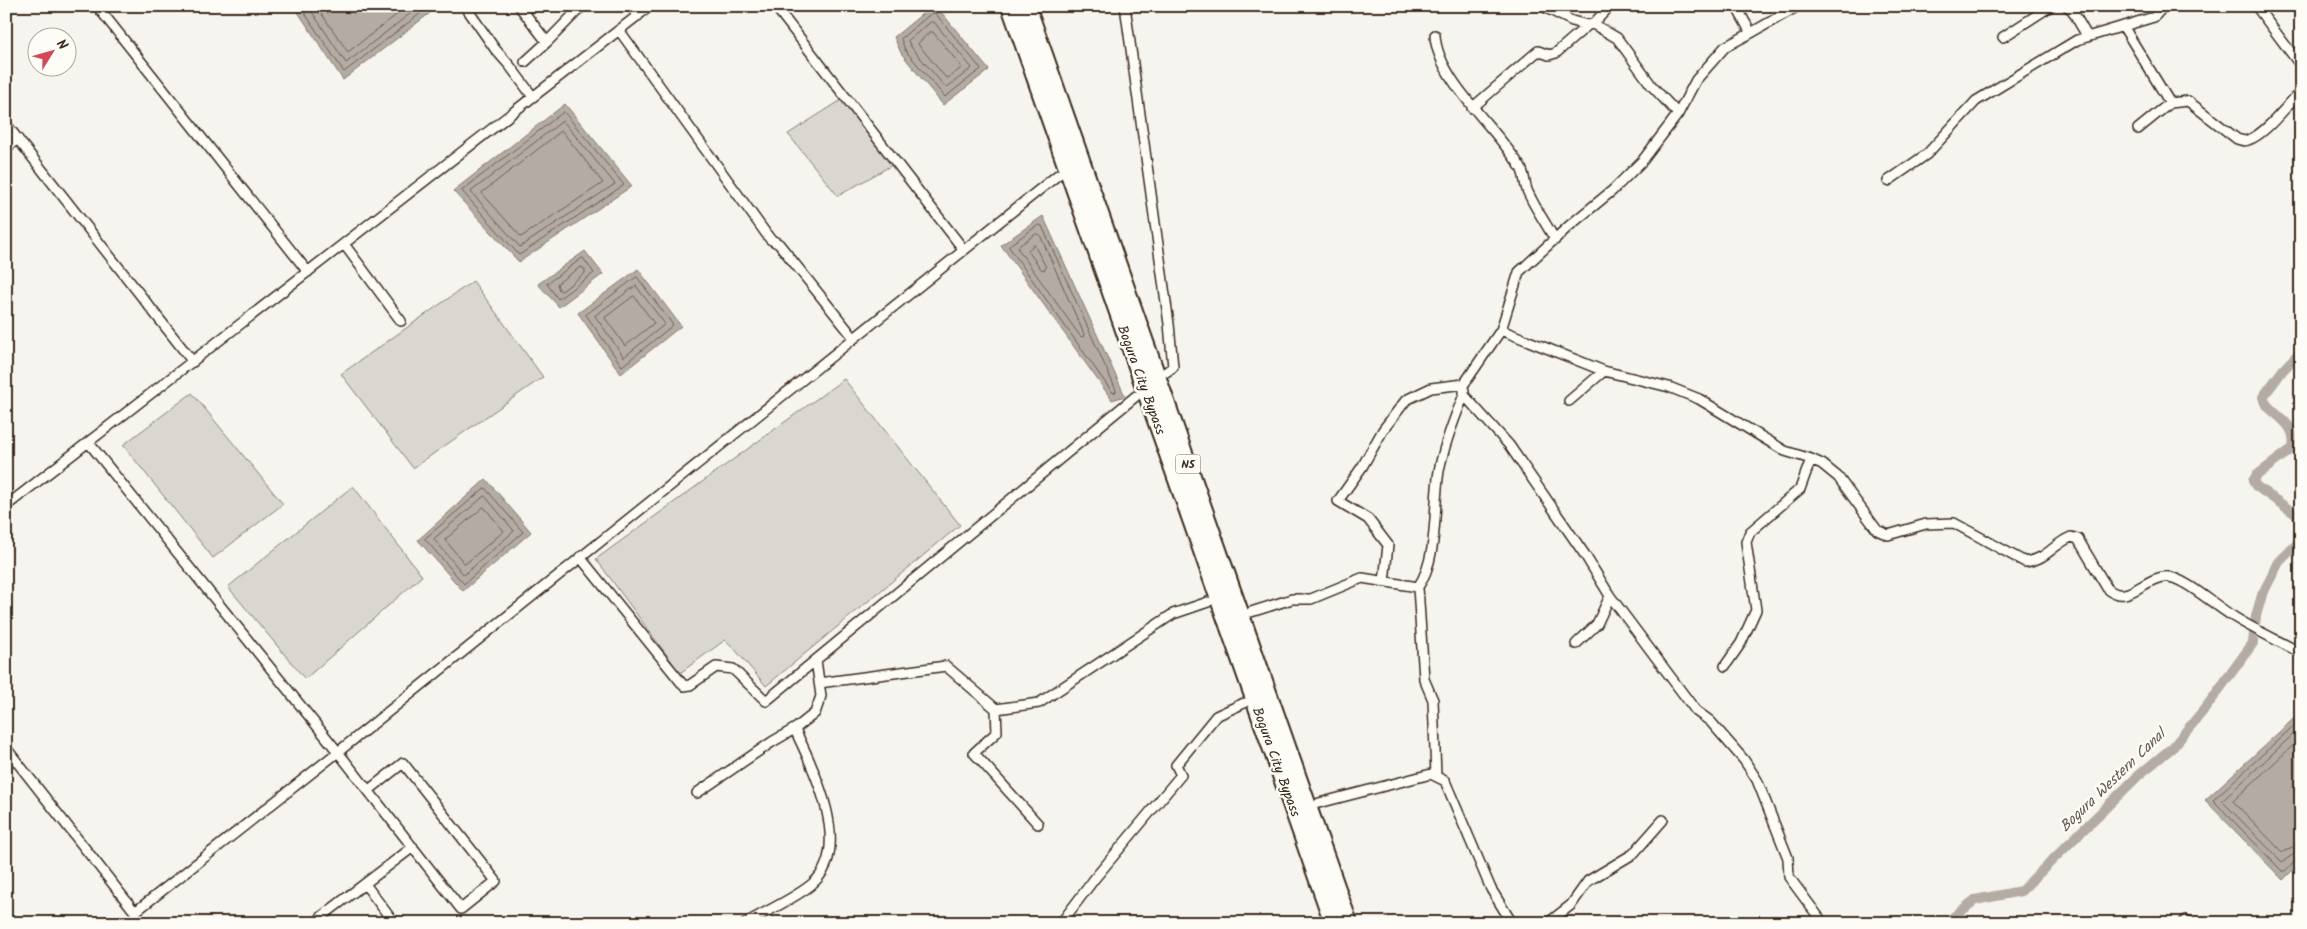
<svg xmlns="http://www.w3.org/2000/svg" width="2307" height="929" viewBox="0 0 2307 929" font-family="Kalam,sans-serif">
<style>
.green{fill:#dad6d0;stroke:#8a8077}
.water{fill:#b4aca4;stroke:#84786e}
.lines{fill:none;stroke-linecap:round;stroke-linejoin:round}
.shore{stroke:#6b5e54;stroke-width:1}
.canal{stroke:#b4aca4;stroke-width:10}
.street-casing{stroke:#3b2a1e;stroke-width:12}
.highway-casing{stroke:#3b2a1e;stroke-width:20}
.street{stroke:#fdfcf7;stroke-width:9}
.highway{stroke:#fdfcf7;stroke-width:16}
.labels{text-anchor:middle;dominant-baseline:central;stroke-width:5;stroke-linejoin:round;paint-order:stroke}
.shield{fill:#fdfcf7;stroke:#75695f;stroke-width:1}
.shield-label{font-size:12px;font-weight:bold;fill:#3b2a1e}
.street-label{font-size:14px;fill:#3b2a1e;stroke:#fdfcf7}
.water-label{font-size:15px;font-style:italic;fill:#65584d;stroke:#fdfcf7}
</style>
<rect width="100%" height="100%" fill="#f5f4ee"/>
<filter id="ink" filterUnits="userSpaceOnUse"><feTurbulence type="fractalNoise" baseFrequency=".02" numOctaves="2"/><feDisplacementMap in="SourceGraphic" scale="10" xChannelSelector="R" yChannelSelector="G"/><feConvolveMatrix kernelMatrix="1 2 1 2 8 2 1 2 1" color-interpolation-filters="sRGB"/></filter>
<g filter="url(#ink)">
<path class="green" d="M843 99 892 165 838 196 788 134Z
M473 281 543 377 413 468 341 374Z
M844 379 960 525 766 686 732 646 725 640 680 673 596 559Z
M192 393 283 504 213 558 123 445Z
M353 486 422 576 305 679 228 587Z"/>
<path class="water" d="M294 6H439L343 80Z
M932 6H936L989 70 943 105 901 53 894 37Z
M565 104 632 186 519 262 453 191Z
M1043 216 1125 396 1112 400 1001 245Z
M585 251 603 274 559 307 538 284Z
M638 269 681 326 621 374 578 313Z
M486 479 531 532 463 591 418 540Z
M2301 712V862L2283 880 2205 800Z"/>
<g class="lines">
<path class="shore" d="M300 6 344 72 430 6
M308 6 346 63 420 6
M316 6 348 52 408 6
M932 13H935L981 69 945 97 905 50 901 39Z
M931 22H934L972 68 946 88 911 47 908 41Z
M930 32H933L961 66 960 69 948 78 945 77 918 44Z
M564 112 624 185 519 255 462 191Z
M563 121 615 184 520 247 471 192Z
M562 131 603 183 521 237 482 193Z
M1039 225 1042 226 1116 390 1115 393 1112 392 1009 247 1010 245Z
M1036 234 1040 235 1084 334 1083 337 1080 336 1018 249 1019 246Z
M1034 245 1046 267 1044 270 1041 269 1028 251Z
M583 258 594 273 558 299 547 284Z
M581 267 585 269V273L562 291 559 290 557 284Z
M637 277 673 325 622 366 586 315Z
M636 286 665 324 624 357 595 316Z
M634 296 654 323 625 346 605 318Z
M485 488 523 532 464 584 425 539Z
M485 496 514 531 464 575 434 539Z
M484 507 504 531 465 564 445 540Z
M2301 719 2213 800 2282 871H2285L2296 860 2301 859
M2301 727 2222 801 2282 862 2294 854 2301 853
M2301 738 2233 801 2282 852 2301 845"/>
<path class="canal" d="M2301 351 2283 370 2263 397C2267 415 2298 419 2293 448L2256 476 2253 481 2256 486 2301 518
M1946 923 1975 900 2021 891 2139 775 2173 747 2207 706 2253 643 2256 616 2262 595 2279 562 2301 540"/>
<g class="street-casing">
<path id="street" d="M97 6 308 272
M465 6 495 49 510 66 533 97
M519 6 547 42 525 62
M631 6 638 16
M775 6 964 250
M1125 6 1169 324 1173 367 1166 372
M1542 6 1572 21 1588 25
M1736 6 1751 33 1798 6
M2067 6 2072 10 2087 36
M2256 6 2301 66
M1593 24 1617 38 1652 86 1678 114
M2123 26 2170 103
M619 30 770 239 779 244 854 338
M1435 35C1437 80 1499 130 1521 168 1525 175 1524 182 1527 190 1534 207 1546 223 1555 240
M2003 37 2051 6
M547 42 582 6
M1472 108 1538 51 1549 55 1556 53 1588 25 1593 24 1610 6
M6 124 193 362
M2138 129 2170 103 2188 101 2237 139C2241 140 2244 142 2248 140 2265 135 2288 104 2301 91
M6 148 18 139
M1888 181 1927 154 1976 101 2077 40 2154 17 2164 6
M344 244 401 321
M1501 330 1604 371 1669 387 1699 399 1785 451 1811 459
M1464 395 1509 445 1585 555 1610 596 1696 711 1710 721 1744 760 1757 780 1788 858 1789 877 1823 923
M1569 401 1604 371
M89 443 338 752C379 804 420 857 461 909L496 881 403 763 369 790
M6 506 650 6
M580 557 684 686 690 685 716 667 733 669 766 701 1136 396
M1384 582 1388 545 1368 519 1338 501 1362 467 1383 430 1406 400 1431 388 1464 384 1501 330 1519 272 1569 226 1613 190 1643 160 1678 114 1696 80 1725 47 1751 33
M1418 587 1424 679 1433 700 1436 775
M1251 612 1292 599H1311L1362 578 1418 587C1439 557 1433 506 1439 471 1444 444 1454 419 1464 395V390
M1576 644 1597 624 1610 596
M1725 666 1741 643 1756 610 1746 542 1750 532 1800 489 1811 459 1822 464 1838 477 1877 530 1888 535 1926 524 1954 523 2025 562C2048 559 2052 545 2071 537L2078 539 2107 588C2128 608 2146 574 2169 577 2186 579 2218 608 2234 617 2255 630 2279 641 2301 653
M819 683 946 666 996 709 1039 703 1173 614 1208 602
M996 709 997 732 974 753 1038 824
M6 748 135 912 338 752 1059 174
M697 793 772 742 796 728
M1319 803 1431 774 1445 781 1491 889 1512 923
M365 884 394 923
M321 917 413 847
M746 923C766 911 796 898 812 884 853 850 815 771 796 732V728L815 713 821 696 816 660
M1061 923 1095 878 1181 775 1176 765 1216 716 1244 703
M1548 923 1571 905 1588 881 1633 854 1663 820
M2183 923 2186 920 2192 923"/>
</g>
<g class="highway-casing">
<path id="highway" d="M1010 6 1333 923
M1027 6 1349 923"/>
</g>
<use href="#street" class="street"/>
<use href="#highway" class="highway"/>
</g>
</g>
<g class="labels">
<rect class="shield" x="1175.5" y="454.5" width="25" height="19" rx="4"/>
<g class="shield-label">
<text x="1188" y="464">N5</text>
</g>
<g class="street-label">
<text transform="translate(1141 380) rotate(70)">Bogura City Bypass</text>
<text transform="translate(1276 762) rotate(70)">Bogura City Bypass</text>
</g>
<g class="water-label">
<text transform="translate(2113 781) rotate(-44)">Bogura Western Canal</text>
</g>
</g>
<rect width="2307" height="929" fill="none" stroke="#fdfcf7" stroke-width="25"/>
<rect x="12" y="12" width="2282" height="904" fill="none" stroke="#3b2a1e" stroke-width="2" filter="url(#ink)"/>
<g transform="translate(52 52) rotate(53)"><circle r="24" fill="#fdfcf7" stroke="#afa8a0"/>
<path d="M0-4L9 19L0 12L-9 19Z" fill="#d1495b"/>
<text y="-8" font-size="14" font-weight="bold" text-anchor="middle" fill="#3b2a1e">N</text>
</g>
</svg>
